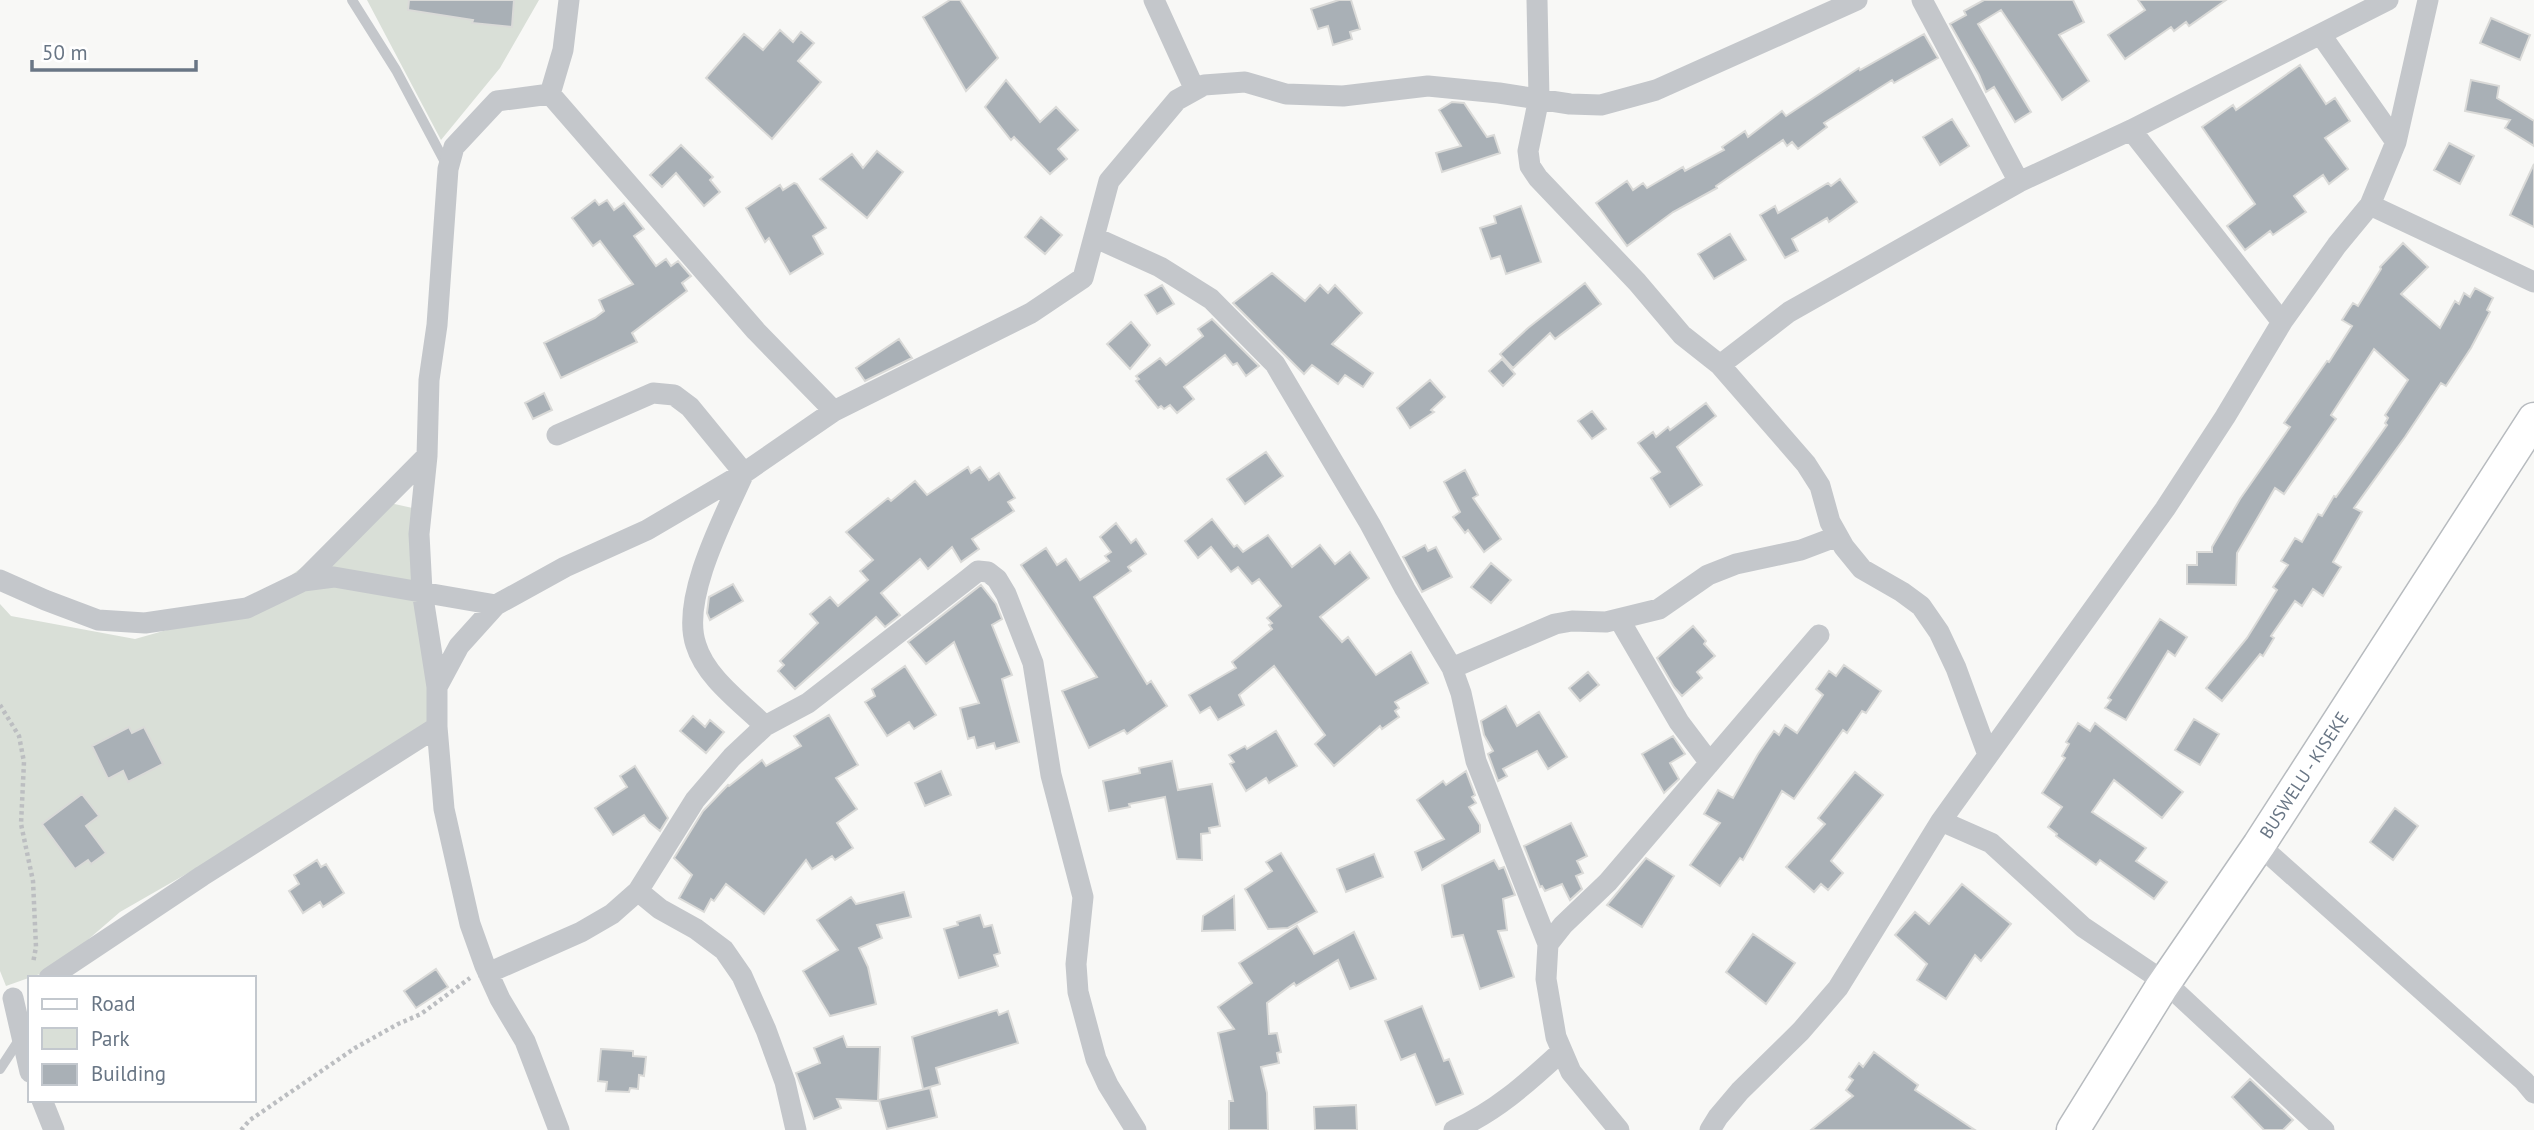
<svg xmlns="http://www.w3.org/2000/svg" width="2534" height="1130" viewBox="0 0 2534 1130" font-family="'PT Sans',sans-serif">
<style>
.green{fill:#d9dfd7}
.building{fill:#a9b0b6;stroke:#dadad8;stroke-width:2}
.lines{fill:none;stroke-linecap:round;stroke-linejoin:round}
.secondary-casing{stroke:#b7bbbf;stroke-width:35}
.path{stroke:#bcbec1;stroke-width:4.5;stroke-dasharray:3.5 3.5;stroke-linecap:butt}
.service{stroke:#c4c7cb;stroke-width:10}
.minor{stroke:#c4c7cb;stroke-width:21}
.secondary{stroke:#fff;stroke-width:32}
.labels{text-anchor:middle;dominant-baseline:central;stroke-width:7;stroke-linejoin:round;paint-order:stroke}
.street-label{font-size:18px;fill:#697685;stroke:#fff}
</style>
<rect width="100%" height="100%" fill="#f8f8f6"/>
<path class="green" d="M367 0H539L500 68 441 140Z
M390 503 417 509 437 730 120 912 54 969 6 986 0 971V604L11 616 135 639 248 607Z"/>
<path class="building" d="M409 0H514L512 27 472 23 473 20 408 10Z
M950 0H960L998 58 966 91 923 17Z
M1339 0H1351L1360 29 1350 32 1352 39 1333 45 1328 26 1318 29 1311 9Z
M1984 0H2073L2084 22 2059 35 2089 81 2062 100 2001 10 1978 24 2031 112 2015 122 1994 87 1986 92 1979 75 1950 24 1966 15 1964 11Z
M2138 0H2226L2189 26 2186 22 2174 31 2171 27 2125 59 2108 35 2145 10Z
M2491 18 2530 35 2520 60 2480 43Z
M780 30 793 42 801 32 814 43 798 61 821 82 772 139 706 78 744 34 763 50Z
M1924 34 1938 58 1894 83 1892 80 1824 123 1827 127 1798 149 1792 142 1787 146 1783 140 1716 186 1717 188 1673 212 1627 246 1596 203 1627 181 1633 190 1643 183 1647 188 1683 167 1685 171 1724 150 1722 147 1745 131 1748 137 1782 111 1786 116 1859 68 1860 70Z
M2300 65 2326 104 2335 98 2350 121 2325 138 2348 169 2329 184 2323 175 2294 196 2306 212 2273 235 2270 231 2245 250 2227 226 2255 204 2202 127 2233 105 2236 110Z
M1006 80 1040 122 1056 107 1078 130 1058 149 1067 159 1050 174 1014 137 1011 140 985 107Z
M2471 80 2499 86 2497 98 2534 121V146L2505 128 2510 120 2465 111Z
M1452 102 1464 103 1487 137 1494 135 1500 153 1442 172 1436 153 1461 146 1439 110Z
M1952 119 1969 146 1940 165 1923 137Z
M2449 143 2474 156 2460 184 2434 170Z
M681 145 713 177 710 180 720 192 704 206 676 173 662 187 650 175Z
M877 151 903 172 867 218 820 179 852 154 863 168Z
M2534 164V227L2510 215Z
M1840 179 1857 202 1829 222 1827 218 1792 239 1798 251 1785 258 1760 215 1775 206 1778 213 1828 183 1831 186Z
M794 183 797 184 826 228 813 236 823 254 790 274 769 238 765 242 746 208 780 185 783 190Z
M595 200 599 205 607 200 614 210 624 203 644 229 634 236 656 266 666 259 671 266 678 261 691 276 682 283 687 291 632 333 637 342 561 378 544 343 595 318 604 311 599 300 633 284 600 241 593 246 572 218Z
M1521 206 1541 262 1506 274 1500 256 1491 259 1480 228 1496 223 1494 216Z
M1041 217 1062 235 1045 254 1025 237Z
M1730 234 1746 260 1714 279 1698 254Z
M2403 243 2428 267 2401 294 2440 328 2455 301 2459 304 2464 293 2470 297 2475 288 2493 298 2487 310 2490 312 2471 348 2446 386 2441 383 2405 437 2354 508 2362 512 2333 562 2341 567 2323 596 2313 589 2302 606 2295 601 2271 636 2274 638 2263 656 2260 654 2222 701 2206 688 2247 638 2277 590 2273 587 2288 565 2281 561 2295 538 2302 542 2318 514 2322 516 2334 496 2336 497 2387 425 2385 423 2388 418 2385 415 2408 380 2374 349 2331 415 2336 419 2284 494 2275 488 2237 553 2236 585 2187 584V565H2197V552H2212V547L2240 499 2290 427 2284 423 2327 361 2329 362 2352 326 2342 320 2347 312 2353 303 2358 306 2381 269 2380 267Z
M1272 273 1305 301 1320 285 1328 293 1335 285 1362 313 1332 344 1373 373 1363 387 1345 375 1338 384 1312 365 1304 374 1233 303Z
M1585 283 1601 304 1555 339 1550 333 1513 368 1500 354 1528 328Z
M1162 285 1174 304 1157 314 1145 295Z
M1212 319 1259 366 1246 376 1237 363 1233 365 1225 355 1184 387 1194 399 1177 413 1170 405 1164 409 1161 406 1158 408 1136 381 1139 379 1136 376 1160 358 1166 365 1203 336 1198 329Z
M1131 322 1150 345 1130 369 1107 344Z
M899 339 912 358 865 381 856 368Z
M1502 359 1515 374 1503 386 1489 371Z
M1430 380 1445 397 1431 410 1434 412 1410 428 1397 408Z
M544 393 552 410 533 419 525 403Z
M1706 403 1716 416 1677 447 1702 485 1670 507 1651 478 1660 472 1638 443 1653 432 1656 437 1668 427 1670 430Z
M1592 411 1606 429 1592 439 1578 421Z
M1266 452 1283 476 1245 504 1227 479Z
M968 467 971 473 980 467 989 480 999 473 1015 498 1008 502 1014 511 972 539 979 549 961 562 952 547 928 569 920 559 881 593 900 615 885 627 876 617 795 689 778 671 784 665 780 661 818 623 810 614 830 597 838 606 868 580 860 571 873 560 846 532 888 498 891 501 915 481 927 495Z
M1465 470 1478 495 1473 498 1501 539 1484 552 1468 530 1465 533 1453 517 1460 512 1444 482Z
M1212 519 1234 547 1237 545 1243 552 1268 535 1292 567 1320 545 1335 564 1350 552 1369 578 1320 617 1342 642 1348 637 1376 675 1411 652 1428 683 1395 702 1399 708 1395 711 1399 717 1382 729 1380 726 1334 766 1315 744 1325 735 1274 666 1239 695 1244 705 1218 720 1210 707 1200 713 1189 695 1236 668 1232 662 1272 629 1269 625 1272 623 1267 618 1281 606 1259 579 1252 584 1238 567 1231 572 1211 547 1198 558 1185 541Z
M1116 523 1131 543 1136 539 1146 554 1128 567 1131 571 1094 597 1147 684 1151 681 1167 706 1127 734 1124 730 1089 748 1062 691 1097 677 1021 565 1046 548 1057 565 1066 559 1080 580 1109 561 1105 556 1111 552 1100 537Z
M1425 545 1428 551 1436 547 1452 577 1422 592 1403 557Z
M1491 563 1511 580 1491 603 1471 587Z
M733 584 743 601 710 620 707 613 709 597Z
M981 585 996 604 1002 619 992 625 1012 675 1002 679 1019 742 996 749 994 743 977 748 974 737 968 739 960 708 979 703 954 642 926 664 908 642Z
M2160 619 2187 637 2175 656 2168 651 2126 720 2105 708 2111 700 2108 698Z
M1693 626 1706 641 1704 644 1715 656 1697 672 1702 678 1682 696 1674 687 1657 658Z
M1844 665 1881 691 1866 713 1862 711 1847 733 1843 730 1794 799 1782 791 1743 860 1740 858 1720 886 1690 865 1720 823 1704 814 1718 790 1733 798 1758 754 1774 731 1779 735 1785 725 1797 733 1823 695 1816 689 1829 671 1836 676Z
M905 666 936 715 914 729 909 722 887 736 865 702 875 696 872 689Z
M1588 672 1599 685 1580 701 1569 688Z
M1506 706 1517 726 1539 712 1567 757 1548 769 1537 751 1503 769 1507 776 1498 781 1488 754 1493 751 1484 735 1481 721Z
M829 715 858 765 836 778 857 809 837 823 853 848 835 860 832 856 812 869 806 860 764 914 726 884 714 901 711 899 704 912 679 898 692 875 674 858 703 811 728 785 729 786 762 760 766 766 801 746 794 736Z
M693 716 705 727 710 720 724 732 706 753 680 731Z
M2194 719 2219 734 2200 765 2175 750Z
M2078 723 2090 731 2095 723 2183 792 2162 818 2114 780 2092 812 2146 848 2136 861 2167 882 2154 899 2100 860 2096 865 2056 836 2057 834 2048 827 2062 807 2042 793 2065 758 2062 756 2069 744 2066 742Z
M129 727 132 733 144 727 163 764 128 782 123 771 108 779 92 746Z
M1276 731 1297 766 1269 783 1266 778 1246 791 1230 764 1234 762 1229 755 1245 746 1247 749Z
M1673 736 1685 754 1670 763 1679 779 1664 793 1642 754Z
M1172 761 1178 790 1212 784 1220 826 1209 828 1210 833 1201 834 1202 860 1177 859 1165 797 1129 804 1130 807 1109 811 1103 781 1140 773 1139 768Z
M635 766 668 818 660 831 649 822 644 815 613 835 595 808 627 787 620 776Z
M941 771 951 795 925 806 915 783Z
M1466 771 1475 795 1472 797 1476 803 1469 807 1480 825V832L1422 870 1415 852 1444 839 1417 800 1443 781 1446 785Z
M1855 772 1883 795 1831 861 1843 873 1828 890 1821 884 1814 892 1786 867 1825 824 1818 818Z
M82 794 99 816 86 826 106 853 91 864 88 860 75 869 42 824Z
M2395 808 2418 826 2393 860 2370 842Z
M1571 823 1587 856 1577 861 1583 873 1576 876 1582 889 1570 900 1562 884 1545 891 1542 886 1540 887 1524 846Z
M1281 853 1317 912 1288 928 1268 929 1245 889 1272 871 1266 862Z
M1374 854 1383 877 1346 892 1337 869Z
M1646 858 1674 876 1642 927 1607 905Z
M317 860 321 867 326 864 344 893 323 907 320 902 303 913 289 891 299 884 294 875Z
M1494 860 1499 869 1504 867 1515 895 1503 899 1507 930 1498 931 1514 977 1480 989 1463 935 1452 937 1442 885Z
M1962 884 2011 924 1981 961 1975 955 1946 999 1917 980 1927 964 1895 935 1915 912 1929 924Z
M904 892 911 917 877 925 882 938 859 948 868 967 876 1004 830 1016 803 971 838 950 817 920 851 897 856 904Z
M1234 896 1235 930 1202 931 1203 916Z
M980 915 984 927 992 925 1000 953 994 955 998 966 959 978 944 929 958 925 957 922Z
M1297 926 1314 954 1354 932 1376 979 1350 989 1338 960 1296 986 1294 983 1267 1003 1269 1034 1277 1033 1281 1052 1277 1053 1279 1063 1261 1067 1267 1093 1268 1130H1229V1101H1233L1218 1033 1234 1029 1218 1007 1252 983 1239 963Z
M1753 934 1795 963 1766 1004 1726 972Z
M436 969 448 987 416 1008 404 991Z
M1422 1006 1444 1061 1449 1059 1463 1094 1436 1105 1415 1054 1401 1060 1385 1021Z
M997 1010 999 1015 1008 1011 1018 1043 936 1068 940 1084 923 1089 912 1037Z
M843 1036 847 1047H880L878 1101 837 1099 841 1108 814 1119 796 1073 820 1063 814 1048Z
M601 1049 633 1051V1056L646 1057 644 1076 639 1075 638 1089 630 1088 629 1092 606 1091 607 1082 598 1081Z
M1874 1052 1918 1085 1915 1090 1975 1130H1811L1853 1096 1846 1090 1853 1080 1849 1077 1859 1063 1863 1067Z
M2250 1079 2293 1120 2283 1130H2264L2232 1097Z
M930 1088 937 1117 887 1129 879 1100Z
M1356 1105 1357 1130H1315L1314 1107Z"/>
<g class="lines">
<g class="secondary-casing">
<path id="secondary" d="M2073 1130 2161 988 2259 845 2534 419"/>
</g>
<path class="path" d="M0 705 19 736 24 762 21 824 33 881 36 947 33 963
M241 1130 250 1120 355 1048 398 1024 421 1014 470 978"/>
<path class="service" d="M352 0 396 70 447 166
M0 1069 21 1037"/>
<path class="minor" d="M1154 0 1195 90
M1537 0 1539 98 1528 151 1530 166 1538 178 1637 282 1682 335 1720 365 1806 464 1820 486 1830 522 1844 547 1862 569 1902 592 1921 606 1939 632 1956 668 1988 755
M1922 0 2019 182
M2321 35 2396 142
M550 94 497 101 454 147 448 169 437 325 429 380 427 456 419 534 422 591 437 687V727L444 809 470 924 485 966 500 999 525 1041 559 1130
M550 94 756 331 834 411
M550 94 563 50 569 0
M2131 130 2282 322
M2370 205 2534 282
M1096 238 1160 267 1211 299 1275 364 1370 524 1405 589 1452 668 1461 693 1476 761 1548 944
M1720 365 1789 312 2019 182 2131 130 2388 0
M557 435 653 393 674 395 690 407 744 473C725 515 680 599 696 645 706 678 742 703 765 726
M0 580 45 600 98 620 145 623 247 608 303 581 427 456
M303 581 334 577 496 605
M1619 619 1679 722 1710 763
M1452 668 1555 624 1572 621 1606 622 1659 609 1708 575 1736 564 1801 550 1838 536
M437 687 459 646 496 605 565 567 647 530 744 473 834 411 1031 313 1083 278 1109 181 1177 100 1204 85 1245 82 1286 94 1343 96 1428 86 1499 93 1570 104 1601 105 1656 90 1857 0
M1941 821 1991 843 2083 927 2166 983 2324 1130
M2259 845 2524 1081 2534 1093
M638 891 660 909 696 929 724 950 742 976 766 1030 785 1082 796 1130
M488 973 581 932 612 914 638 891 695 800 732 757 765 726 808 703 968 579 978 571 988 572 997 579 1006 594 1033 663 1051 775 1083 897 1076 964 1078 992 1096 1059 1108 1085 1136 1130
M49 978 202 876 437 727
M13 998 30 1072
M42 1100 54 1130
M1454 1130C1497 1111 1528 1082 1562 1051
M1619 1130 1571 1072 1556 1037 1546 979 1548 944 1563 925 1608 882 1819 635
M1710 1130 1718 1117 1740 1091 1801 1031 1838 988 1941 821 2165 509 2225 417 2282 322 2337 245 2370 205 2396 142 2428 0"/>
<use href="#secondary" class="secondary"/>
</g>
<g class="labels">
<g class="street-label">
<text transform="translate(2304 775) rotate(-57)">BUSWELU - KISEKE</text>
</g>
</g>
<rect x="28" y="976" width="228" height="126" fill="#ffffff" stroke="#c3c8ce" stroke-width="2"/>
<rect x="42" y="999" width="35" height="10" fill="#ffffff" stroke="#c3c8ce" stroke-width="2"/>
<text x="91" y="1011" font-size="21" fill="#697685">Road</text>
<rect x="42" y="1028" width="35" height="21" fill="#d9dfd7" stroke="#c3c8ce" stroke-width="2"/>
<text x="91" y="1046" font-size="21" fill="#697685">Park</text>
<rect x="42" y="1064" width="35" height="21" fill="#a9b0b6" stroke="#c3c8ce" stroke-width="2"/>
<text x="91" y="1081" font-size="21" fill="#697685">Building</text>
<path d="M32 60v10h164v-10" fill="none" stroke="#697685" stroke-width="3.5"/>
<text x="42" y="60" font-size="21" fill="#697685" stroke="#ffffff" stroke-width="5" paint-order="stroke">50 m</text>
</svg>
